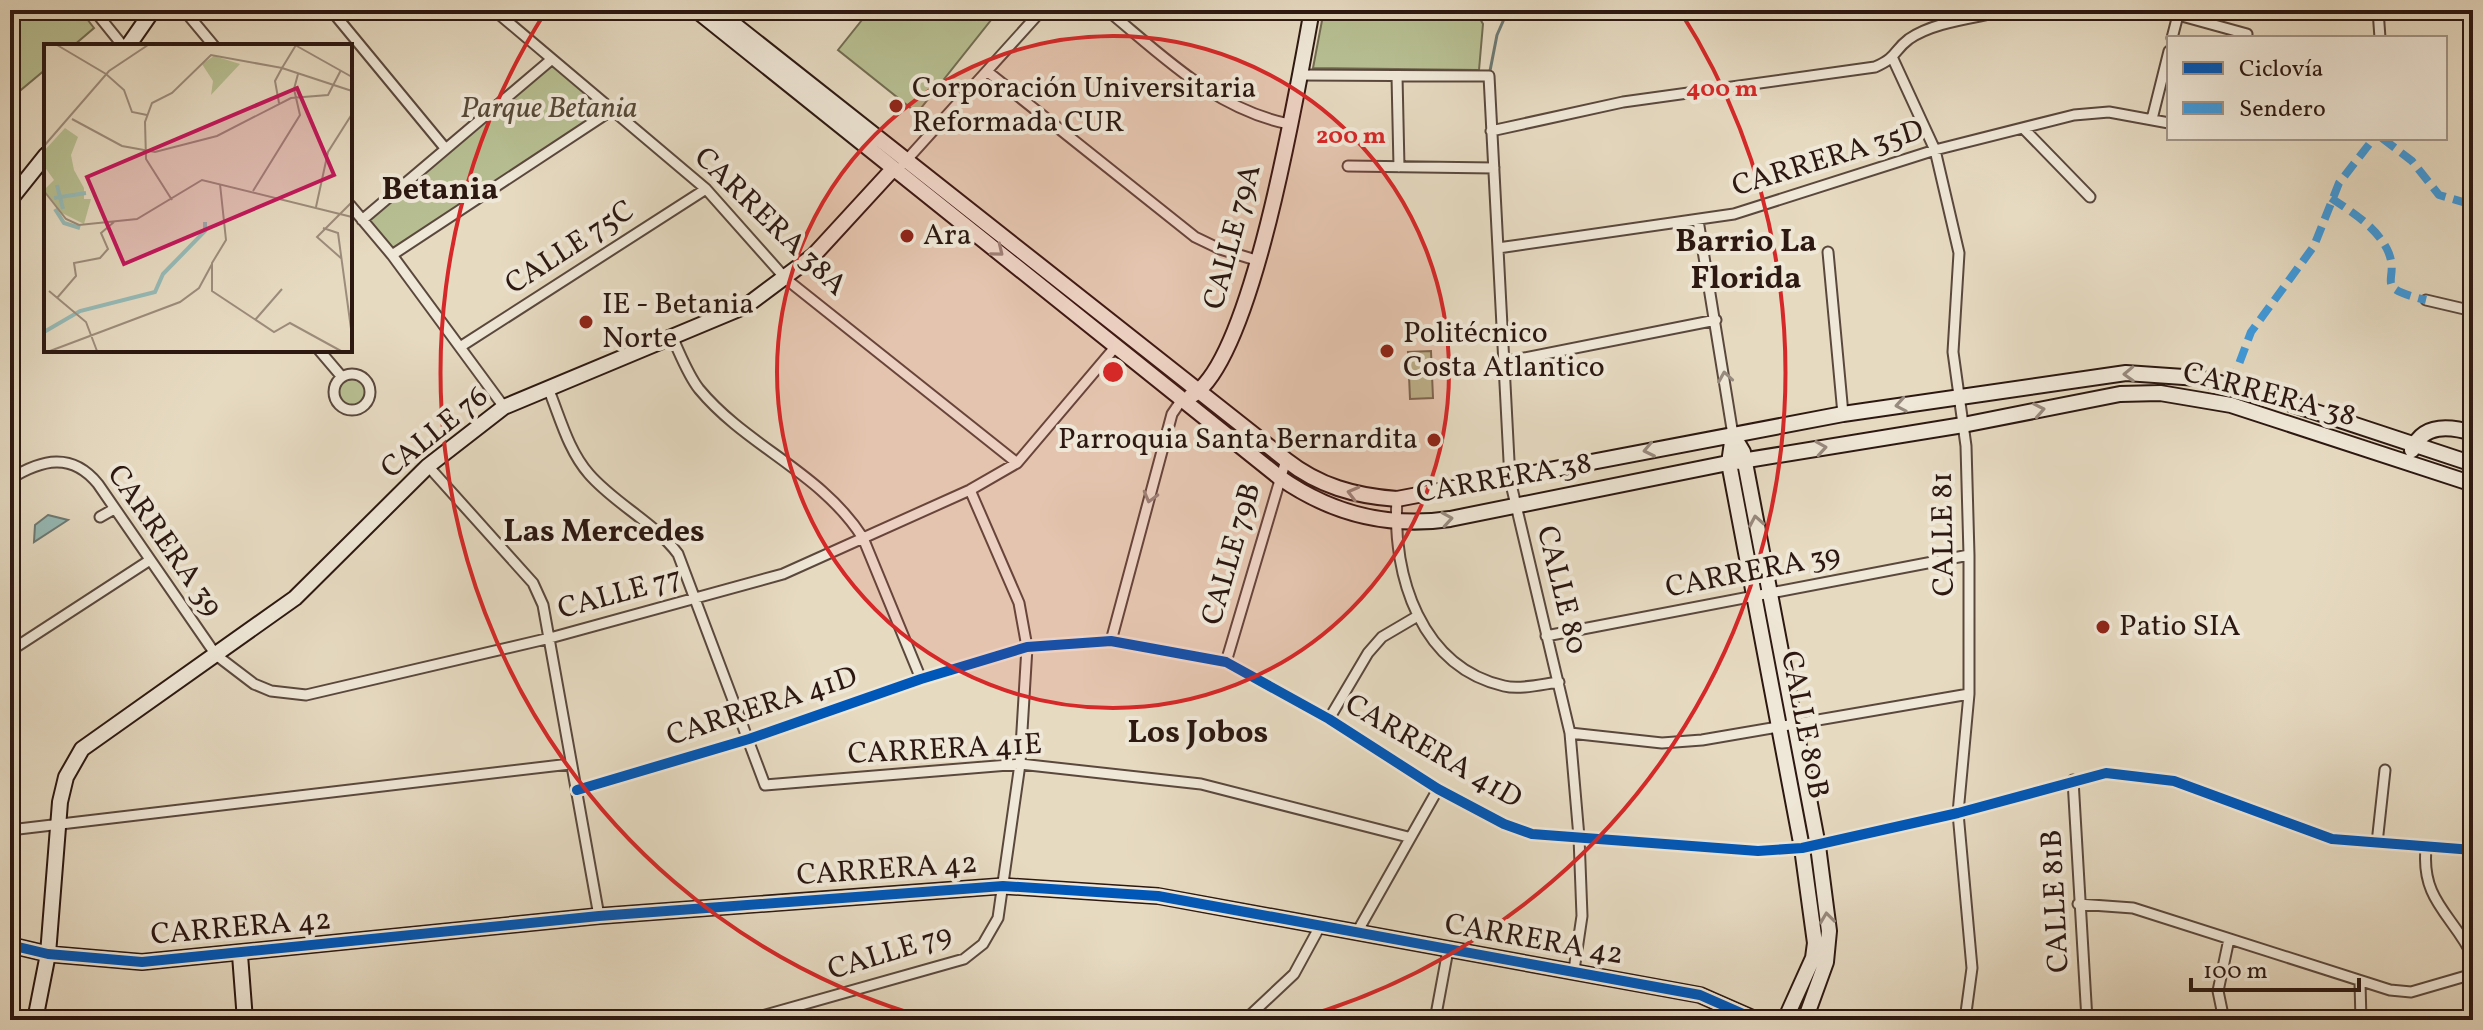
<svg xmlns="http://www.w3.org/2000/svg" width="2483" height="1030" viewBox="0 0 2483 1030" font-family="Vollkorn,serif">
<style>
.green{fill:#b7bf92;stroke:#726c52;stroke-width:2}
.water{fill:#96bab6;stroke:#6c7974;stroke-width:2}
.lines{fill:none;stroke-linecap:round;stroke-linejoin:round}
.stream{stroke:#6c7974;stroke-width:3}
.street-casing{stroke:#5a483d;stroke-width:13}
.secondary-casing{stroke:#2c1811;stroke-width:18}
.street{stroke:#efe7d7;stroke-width:9}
.secondary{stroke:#efe7d7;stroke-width:14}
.quiet{stroke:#3d9ade;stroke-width:8;stroke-dasharray:16 8;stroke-linecap:butt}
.cycleway-casing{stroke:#efe7d7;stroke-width:15}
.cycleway{stroke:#0057b8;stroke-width:10}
.oneway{stroke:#978a7e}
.ring{fill:none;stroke:#d62828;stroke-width:4}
.poi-dot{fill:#8f2418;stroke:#efe7d7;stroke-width:3}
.labels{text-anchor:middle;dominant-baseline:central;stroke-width:8;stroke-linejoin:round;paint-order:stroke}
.poi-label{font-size:30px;fill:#2c1811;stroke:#efe7d7;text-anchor:start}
.park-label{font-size:30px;font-style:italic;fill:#564a38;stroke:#efe7d7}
.street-label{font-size:30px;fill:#2c1811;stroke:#efe7d7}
.neighbourhood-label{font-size:32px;font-weight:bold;fill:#2c1811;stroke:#efe7d7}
.inset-river{fill:none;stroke:#96bab6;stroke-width:4}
.inset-road{fill:none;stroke:#9c8c7b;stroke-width:2}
.view{fill:#c2185b;fill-opacity:0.15;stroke:#c2185b;stroke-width:4}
.inset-edge{fill:none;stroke:#2c1811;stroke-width:4}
.centre{fill:#d62828;stroke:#efe7d7;stroke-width:4}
.ring-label{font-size:24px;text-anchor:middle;font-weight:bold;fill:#d62828;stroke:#efe7d7;stroke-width:8;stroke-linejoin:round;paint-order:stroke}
</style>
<rect width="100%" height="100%" fill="#e6dac1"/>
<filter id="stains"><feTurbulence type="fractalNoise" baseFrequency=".0025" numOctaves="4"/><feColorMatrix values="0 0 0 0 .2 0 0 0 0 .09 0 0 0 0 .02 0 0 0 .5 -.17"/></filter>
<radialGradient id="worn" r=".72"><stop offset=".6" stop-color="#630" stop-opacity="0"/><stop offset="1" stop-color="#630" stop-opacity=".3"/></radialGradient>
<path class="green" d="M10 10H80L94 28 73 46H46V69L10 99Z
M870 10H999L917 113 838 50Z
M1324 10H1475L1483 24 1479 70 1313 68Z
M552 59 612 110 392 255 362 220Z
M1431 351 1433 398 1410 399 1408 352Z
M338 394a15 15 0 1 1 30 0a15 15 0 1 1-30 0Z"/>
<path class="water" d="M48 515 68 520 34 542 35 525Z"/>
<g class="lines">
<path class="stream" d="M1489 76 1497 35 1508 10"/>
<g class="street-casing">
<path id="street" d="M94 10 123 46
M184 10 214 46
M331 10 445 148
M494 10 706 189 786 279 1017 463
M1107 10C1164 57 1215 109 1289 124
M2160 10 2247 34
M2378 10 2380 38
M2172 38 2178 15
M1893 59 1935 150 1959 253 1953 352 1966 446 1969 555V694L1958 813 1972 968 1965 1020
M988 72 1195 237 1220 249 1259 261
M1299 75 1489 76 1510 480 1570 733 1579 837 1582 916 1574 970
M1397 76 1399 167
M2152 119 2169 51
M2023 128 2090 197
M1491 131 1623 102 1875 67C1898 57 1893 51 1909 39 1935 21 1977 18 2008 10
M903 164 1042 10
M1348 166 1494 168
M350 205 392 255 504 407
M362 220 552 59
M1698 220 1733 435
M1498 248 1734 214 1935 150 2074 115 2109 112 2169 123
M1828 252 1843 414
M392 255 612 110
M2426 300 2473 311
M673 339C681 356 688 375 699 389 747 447 821 472 863 538L921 679
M460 347 706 189
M319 350 342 377
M1504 362 1716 320
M334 392a18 18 0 1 1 36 0a18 18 0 1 1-36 0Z
M548 388C560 417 568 450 589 474 615 504 654 522 678 554L765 785 1020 764 1201 784 1408 837
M428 466 533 583 543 605 599 916
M10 479C42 459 72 452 98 484L216 655 254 684 271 691 306 695 550 638 783 574 970 490 1017 463 1117 345
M1397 499C1392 576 1421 667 1504 686 1520 690 1543 684 1559 682
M100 517 114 509
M1546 636 1969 555
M1111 641 1172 414 1183 398
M10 651 150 560
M1226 662 1286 460
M1329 719 1368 653 1382 637 1416 617
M1570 733 1662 743 1702 740 1969 694
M2073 780 2087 1020
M577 790 749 739 921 679 1027 647 1111 641 1226 662 1329 719 1438 789 1504 824 1532 834 1758 851 1802 848 1958 813 2106 773 2174 781 2332 839 2473 850
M10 830 570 764
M2377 843 2385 770
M2426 849C2421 901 2454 916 2473 957
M2078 904 2133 908 2390 990 2411 992 2473 974
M1356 934 1438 789
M2360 983 2361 1020
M748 1020 964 959 983 944 998 918 1020 764 1027 647 1019 603 970 490
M1245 1020 1294 974 1319 928
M1435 1020 1448 950
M2224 1020 2218 991 2229 939"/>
</g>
<g class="secondary-casing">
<path id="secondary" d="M696 10 1279 477C1330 513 1388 528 1450 519L1723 464 1963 425 2120 394 2160 393 2231 405 2473 484
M716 10 1286 460C1319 486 1355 496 1397 499L1843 414 2126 373 2198 378 2246 389 2473 464
M128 46 153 10
M10 200 46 155
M1191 396C1253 362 1298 84 1312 10
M1733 435 1729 463 1802 848 1815 943 1813 958 1785 1020
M1733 435 1743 452 1818 846 1829 931 1826 962 1805 1020
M2412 450C2423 423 2450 426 2473 433
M10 945 48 954 142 962 599 916 1003 886 1158 896 1700 995 1757 1020
M240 955 245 1020
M35 1020 48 954 60 802 66 777 82 749 295 598 428 466 504 407 746 306 813 256 893 169"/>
</g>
<use href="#street" class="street"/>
<use href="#secondary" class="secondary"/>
<path class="quiet" d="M2382 138 2412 161 2439 195 2473 205
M2331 198C2352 212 2375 226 2387 249 2403 282 2368 286 2426 300
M2231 385 2251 332 2314 246 2339 183 2374 138"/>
<g class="cycleway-casing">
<path id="cycleway" d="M577 790 749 739 921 679 1027 647 1111 641 1226 662 1329 719 1438 789 1504 824 1532 834 1758 851 1802 848 1958 813 2106 773 2174 781 2332 839 2473 850
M10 945 48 954 142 962 599 916 1003 886 1158 896 1700 995 1757 1020"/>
</g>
<use href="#cycleway" class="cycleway"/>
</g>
<defs><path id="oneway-chevron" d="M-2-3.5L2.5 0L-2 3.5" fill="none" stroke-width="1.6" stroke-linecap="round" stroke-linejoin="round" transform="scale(2)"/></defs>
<g class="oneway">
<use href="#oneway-chevron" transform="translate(998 251) rotate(39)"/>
<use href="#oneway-chevron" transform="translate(2129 374) rotate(178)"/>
<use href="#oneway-chevron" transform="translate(1725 377) rotate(-99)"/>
<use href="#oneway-chevron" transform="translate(1901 405) rotate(170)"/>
<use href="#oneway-chevron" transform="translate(2039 410) rotate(-11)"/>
<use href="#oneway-chevron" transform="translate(1821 448) rotate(-9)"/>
<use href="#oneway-chevron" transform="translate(1649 450) rotate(168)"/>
<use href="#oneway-chevron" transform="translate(1353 493) rotate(-165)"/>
<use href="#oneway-chevron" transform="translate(1150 497) rotate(105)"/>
<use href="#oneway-chevron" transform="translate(1447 519) rotate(-9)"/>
<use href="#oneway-chevron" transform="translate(1756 521) rotate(-100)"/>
<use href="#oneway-chevron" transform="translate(1827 918) rotate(-97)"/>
</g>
<circle cx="1113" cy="372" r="336" fill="#d62828" fill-opacity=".12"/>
<g class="ring">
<circle cx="1113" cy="372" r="336"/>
<path d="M933 1020A672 672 0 0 1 546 11M1680 11A672 672 0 0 1 1293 1020"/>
</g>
<g class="poi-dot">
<circle cx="896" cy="106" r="8"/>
<circle cx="907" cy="236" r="8"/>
<circle cx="586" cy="322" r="8"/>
<circle cx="1387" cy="351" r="8"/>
<circle cx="1434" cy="440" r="8"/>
<circle cx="2103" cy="627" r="8"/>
</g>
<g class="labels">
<g class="poi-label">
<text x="912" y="89">Corporación Universitaria<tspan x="912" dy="34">Reformada CUR</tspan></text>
<text x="923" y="236">Ara</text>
<text x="602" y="305">IE - Betania<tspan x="602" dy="34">Norte</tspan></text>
<text x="1403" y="334">Politécnico<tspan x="1403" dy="34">Costa Atlantico</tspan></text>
<text x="1418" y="440" text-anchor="end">Parroquia Santa Bernardita</text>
<text x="2119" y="627">Patio SIA</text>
</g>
<g class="park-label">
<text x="549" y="109">Parque Betania</text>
</g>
<g class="street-label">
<text transform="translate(1828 159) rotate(-17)">CARRERA 35D</text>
<text transform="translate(770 222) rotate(44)">CARRERA 38A</text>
<text transform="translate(1233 237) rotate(-75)">CALLE 79A</text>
<text transform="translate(570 248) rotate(-33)">CALLE 75C</text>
<text transform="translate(2269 395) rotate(15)">CARRERA 38</text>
<text transform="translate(435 433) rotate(-39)">CALLE 76</text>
<text transform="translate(1504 479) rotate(-10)">CARRERA 38</text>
<text transform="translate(1944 534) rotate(-91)">CALLE 81</text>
<text transform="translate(164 541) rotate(55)">CARRERA 39</text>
<text transform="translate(1232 554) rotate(-74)">CALLE 79B</text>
<text transform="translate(1753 572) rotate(-11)">CARRERA 39</text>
<text transform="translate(1561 590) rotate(76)">CALLE 80</text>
<text transform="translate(620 594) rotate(-15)">CALLE 77</text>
<text transform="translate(762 707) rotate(-18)">CARRERA 41D</text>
<text transform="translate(1804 725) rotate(79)">CALLE 80B</text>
<text transform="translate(945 750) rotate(-3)">CARRERA 41E</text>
<text transform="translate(1433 752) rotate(30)">CARRERA 41D</text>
<text transform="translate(887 870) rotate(-4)">CARRERA 42</text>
<text transform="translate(2056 901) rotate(-93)">CALLE 81B</text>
<text transform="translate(241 928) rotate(-5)">CARRERA 42</text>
<text transform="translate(1534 940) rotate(10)">CARRERA 42</text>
<text transform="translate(890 953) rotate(-17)">CALLE 79</text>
</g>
<g class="neighbourhood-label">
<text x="440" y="191">Betania</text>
<text x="1746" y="243">Barrio La<tspan x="1746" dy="37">Florida</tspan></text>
<text x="604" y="533">Las Mercedes</text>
<text x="1198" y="734">Los Jobos</text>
</g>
</g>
<g transform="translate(44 44)">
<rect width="308" height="308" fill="#e6dac1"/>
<path d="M170 12 196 20 167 51 169 37 158 20ZM21 84 34 93 27 111 30 126 40 144V155H47L40 180 18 169 0 146 10 136 0 122V107Z" fill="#b7bf92"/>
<path class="inset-river" d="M13 141 19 165M10 154 42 149M11 165 20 179 36 184M0 288 36 267 111 248 119 230 161 187V178"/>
<path class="inset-road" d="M13 1 62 30 80 46 88 68 103 71M251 1 308 33M235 59 231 37 238 24 308 47M28 75 78 102 111 108 173 92 247 54 284 51 297 26M0 102 65 27 104 1M176 140 182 196 168 219V247L230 288 246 279 297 307M0 147 22 175 35 181 93 175 158 136 308 173M209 147 256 71 250 45 254 30M128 156 102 115 101 78 108 59 128 49 167 11 238 24 252 1M272 163 284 108 308 70M279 184 294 189 308 292M298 215 273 193 308 158M5 247 42 278 53 307M13 254 32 232 30 219 56 214 64 205 57 189 70 178M211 276 238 245M6 307 136 258 155 244 168 220"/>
<path class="view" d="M253 44 290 131 80 220 43 133Z"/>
<rect width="308" height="308" class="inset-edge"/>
</g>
<circle cx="1113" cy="372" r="12" class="centre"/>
<g class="ring-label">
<text x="1722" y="96">400 m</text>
<text x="1351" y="143">200 m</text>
</g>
<rect width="2483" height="1030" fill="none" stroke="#e6dac1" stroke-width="40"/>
<rect x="12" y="12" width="2459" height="1006" fill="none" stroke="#2c1811" stroke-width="4"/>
<rect x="20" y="20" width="2443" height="990" fill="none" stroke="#2c1811" stroke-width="2"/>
<rect x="2167" y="36" width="280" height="104" fill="#efe7d7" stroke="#a19488" stroke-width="2"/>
<rect x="2183" y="62" width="40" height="12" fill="#0057b8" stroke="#a19488" stroke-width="2"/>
<text x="2239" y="76" font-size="24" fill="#2c1811">Ciclovía</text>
<rect x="2183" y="102" width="40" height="12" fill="#3d9ade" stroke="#a19488" stroke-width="2"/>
<text x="2239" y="116" font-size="24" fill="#2c1811">Sendero</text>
<path d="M2191 978v12h168v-12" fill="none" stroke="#2c1811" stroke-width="4"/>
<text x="2203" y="978" font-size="24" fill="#2c1811" stroke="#efe7d7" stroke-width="6" paint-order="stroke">100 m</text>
<rect width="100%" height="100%" filter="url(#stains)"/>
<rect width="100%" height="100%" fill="url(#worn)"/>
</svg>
